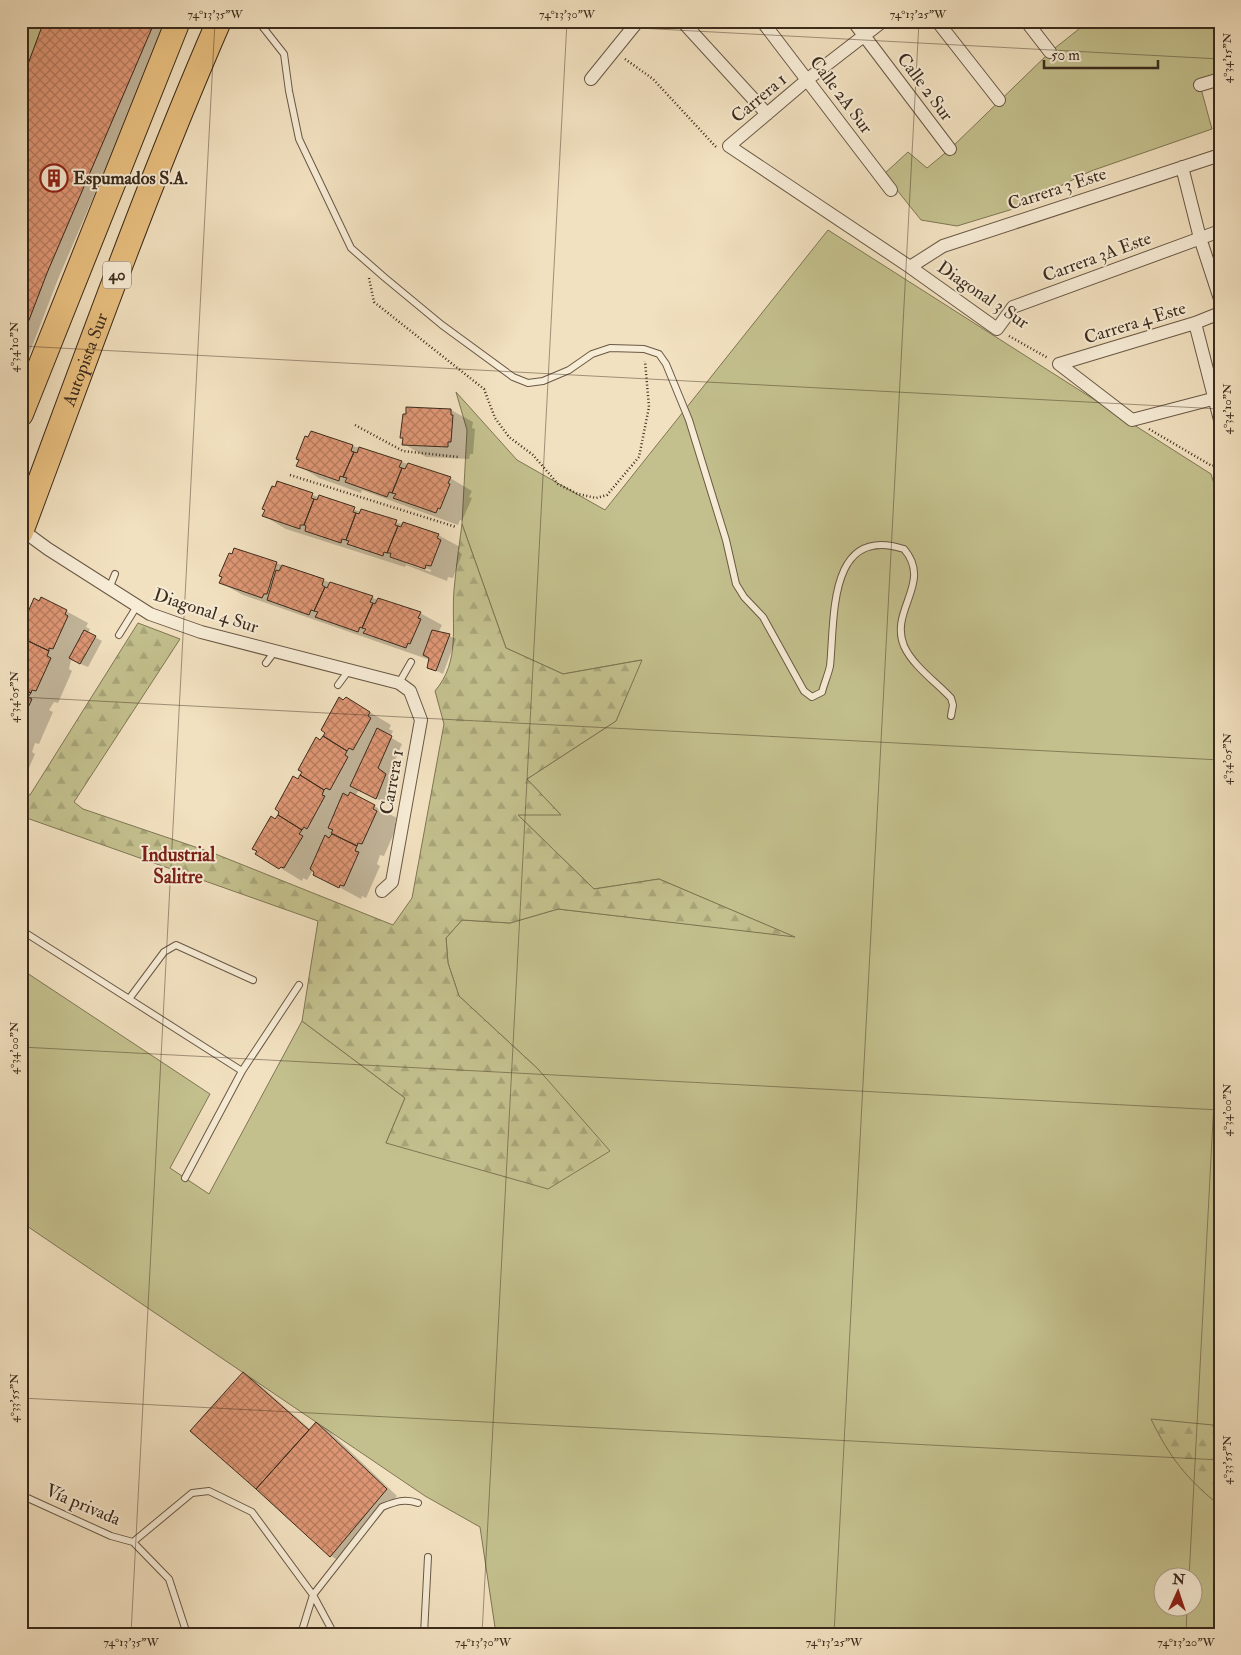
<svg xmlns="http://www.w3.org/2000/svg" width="1241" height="1655" viewBox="0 0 1241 1655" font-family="'IM FELL Double Pica',serif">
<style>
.grass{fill:#c3c08d;stroke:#7f7654;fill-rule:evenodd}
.forest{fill:url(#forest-firs);stroke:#7f7654}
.shadow{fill:#0003;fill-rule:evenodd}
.building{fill:url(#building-cross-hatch);stroke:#3b2b1c}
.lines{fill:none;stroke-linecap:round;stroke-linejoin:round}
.lane-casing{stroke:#695845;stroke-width:8}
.street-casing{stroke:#695845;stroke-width:14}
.highway-casing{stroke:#3b2b1c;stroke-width:26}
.path{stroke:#3b2b1c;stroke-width:2.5;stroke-dasharray:1 2.5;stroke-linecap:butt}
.lane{stroke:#f7ecd6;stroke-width:6}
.street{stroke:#f7ecd6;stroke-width:12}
.highway{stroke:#e9c080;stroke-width:24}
.ticks{fill:none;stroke:#3b2b1c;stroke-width:1;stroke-opacity:0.45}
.labels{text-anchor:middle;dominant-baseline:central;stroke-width:4;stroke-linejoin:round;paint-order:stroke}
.shield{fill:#f7ecd6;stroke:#736554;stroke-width:1}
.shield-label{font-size:16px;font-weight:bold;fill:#3b2b1c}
.street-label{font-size:18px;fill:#3b2b1c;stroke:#f7ecd6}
.poi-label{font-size:18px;font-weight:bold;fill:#3b2b1c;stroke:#f7ecd6;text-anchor:start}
.neighbourhood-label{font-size:19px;font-weight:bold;fill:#7a1f14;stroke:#f7ecd6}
.neatline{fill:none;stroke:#3b2b1c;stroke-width:2}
.ticks-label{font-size:12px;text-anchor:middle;fill:#3b2b1c}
</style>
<defs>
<pattern id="forest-firs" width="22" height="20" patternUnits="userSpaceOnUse" patternTransform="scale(1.25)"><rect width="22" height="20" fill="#c3c08d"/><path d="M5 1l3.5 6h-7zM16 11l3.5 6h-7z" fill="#a8a579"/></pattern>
<pattern id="building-cross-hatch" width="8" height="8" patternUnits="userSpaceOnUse" patternTransform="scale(1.25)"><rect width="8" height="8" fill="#df9775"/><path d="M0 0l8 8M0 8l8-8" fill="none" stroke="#b67b5f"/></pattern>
</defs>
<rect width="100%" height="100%" fill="#f2e1c0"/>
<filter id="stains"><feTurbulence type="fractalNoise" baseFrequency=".004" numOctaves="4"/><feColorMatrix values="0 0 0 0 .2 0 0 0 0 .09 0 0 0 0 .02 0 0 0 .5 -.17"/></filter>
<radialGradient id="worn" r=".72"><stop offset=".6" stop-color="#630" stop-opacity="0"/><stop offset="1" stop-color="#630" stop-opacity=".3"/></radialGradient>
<path class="grass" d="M21 21H44L21 83Z
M1089 21H1220V69L1200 85 1212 129 1091 171 1013 209 957 226 921 220 884 174 908 152 927 168 950 149 1050 52Z
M828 230 1211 474 1220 503V1634H496L480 1527 425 1496 21 1222V969L210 1094 170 1168 209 1194 302 1021 405 1098 386 1143 538 1069 459 996 448 963 446 938 462 920 510 923 558 909 792 936 659 879 594 889 517 814H560L527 779 616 721 641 660 563 674 506 648 462 524 467 430 456 392 517 460 605 510ZM1164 1578H1194V1608H1164Z"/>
<path class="forest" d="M462 524 506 648 563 674 642 660 616 721 527 779 561 815H518L594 889 659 879 795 937 558 909 510 923 462 920 446 938 448 963 459 996 538 1069 610 1151 548 1189 386 1143 405 1098 302 1021 318 921 21 816V793L30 795 138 623 180 639 74 802 83 809 213 853 393 925 412 898 444 724 435 691C461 660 451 627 454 590 456 568 459 546 462 524Z
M1151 1419 1213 1425 1220 1469V1506C1186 1478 1170 1458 1151 1419Z"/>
<path class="shadow" d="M46 21H169L58 279 21 375V87Z
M408 408 451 410 473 422 472 428 475 429 473 454H470L469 459 426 457 404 444V439L402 437Z
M311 432 450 478 472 491 469 497 472 498 462 521 460 520 458 525 362 490 361 493 319 478 298 465Z
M278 483 361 512 438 535 460 547 458 551 462 554 453 578 448 577 447 581 406 565 405 567 286 529 264 516ZM403 560 431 570V572L407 564Z
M276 563 378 600 420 613 442 625 439 631 456 639 443 674 428 667 430 660 243 595 221 583Z
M66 611 88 623 86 627 90 629 88 633 102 641 88 667 71 660 69 669 72 671 58 703 54 702 49 710 53 712 39 744 35 743 32 752 35 754 21 786V644Z
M368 711 391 725 389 729 393 731 390 737 402 744 388 776 396 781 387 804 359 790 355 796 397 818 395 822 398 824 384 856 380 855 377 864 380 866 366 898 362 896 361 899 315 874 316 872 313 870 307 880 303 878 302 881 257 854 321 741Z
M244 1374 254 1380 311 1430 316 1423 327 1429 397 1496 341 1562 331 1556Z"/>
<path class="building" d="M44 21H155L47 273 21 341V83Z
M406 407 451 409V415H453L451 442H448V447L402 445 403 438H400L403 414H406Z
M311 431 353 445 351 451 354 452 343 477 340 476 339 481 296 466 299 460 296 459 305 436 308 437Z
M359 447 402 461 399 467 402 468 392 493 389 492 387 497 345 482 347 478 343 477 354 452 357 453Z
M408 463 451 477 448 483 450 484 440 509 438 508 436 513 393 498 396 494 392 493 402 468 405 469Z
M277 481 313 493 311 498 314 499 304 525H300V529L262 516 265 510 262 509 272 486 275 487Z
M319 495 355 507 353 512 356 513 346 540 342 539 341 543 305 531 306 526 304 525 314 499 317 500Z
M361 509 397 520 395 525 398 526 387 553 384 552 383 556 347 544 349 541 346 540 356 513 359 514Z
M403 522 439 534 437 538 441 540 431 566 426 565 425 569 390 557 391 553H387L398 526 401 527Z
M234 548 277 562 267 594H264L262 598 219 583 222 577 219 576 229 553 232 554Z
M282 565 324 579 322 585 325 587 314 611 311 610 309 615 267 600 276 570 279 571Z
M330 582 373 596 370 602 373 603 362 628 360 627 358 632 315 617 318 612 314 611 325 587 327 588Z
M41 597 67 610 65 614 68 616 53 649 49 648V651L24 639V635L21 634V628L34 598 39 601Z
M378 598 421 612 418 618 421 619 410 644 408 643 406 648 363 633 366 629 362 628 373 603 375 604Z
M84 630 96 636 80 664 69 658Z
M432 630 450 634 436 671 427 668 429 658 423 655Z
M24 639 49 651 47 656 51 658 36 691 32 690 31 693 21 688V643Z
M21 688 31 693 28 697 32 699 21 723Z
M339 697 343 700 346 697 370 712 368 716 371 718 353 750 349 748 347 751 323 736 325 733 321 730Z
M377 728 392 736 378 768 386 774 376 799 350 786Z
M323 736 347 751 345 755 348 757 330 790 326 788 324 790 300 775 302 772 298 770 316 737 320 740Z
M300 775 324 790 322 795 325 796 307 829 304 827 302 830 278 815 279 812 275 809 293 776 298 779Z
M350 792 375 805 373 809 377 811 362 844 358 843 357 846 331 833 333 830 328 828 343 793 348 796Z
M278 815 302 830 299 834 303 836 284 868 281 867 279 869 255 854 257 851 252 849 271 816 275 819Z
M332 834 357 846 355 851 359 852 344 886 340 885 339 888 313 875 314 872 310 869 325 835 329 838Z
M243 1372 309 1430 256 1489 190 1431Z
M316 1422 387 1489 330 1557 256 1489Z"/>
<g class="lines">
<g class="lane-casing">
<path id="lane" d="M258 21 284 54 289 91 299 139 351 248 384 277 442 325 513 377 528 383 543 381 569 370 592 354 610 348 644 349 659 354 666 364 689 420 726 540 736 584 744 597 763 617 804 691 812 697 822 692C824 684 828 675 830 666 835 620 827 524 904 549 933 583 889 610 904 646 913 666 936 682 951 698L953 705 951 716
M109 589 115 574
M119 635 137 606
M266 663 275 651
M399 683 411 662
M338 685 349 670
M21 930 242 1071
M129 999 164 952 176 945 253 980
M185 1178 242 1071 299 985
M21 1495 111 1536 133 1542
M133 1542 192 1493 209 1491 252 1512 313 1595 382 1507C395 1502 404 1498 418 1503
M133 1542 169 1579 187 1634
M313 1595 334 1634
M301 1634 313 1595
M424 1634 428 1557"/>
</g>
<g class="street-casing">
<path id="street" d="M682 21 767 114
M762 21 891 190
M853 21 950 149
M883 21 808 79 729 146 910 267 997 329 1013 307 1220 231
M937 21 999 100
M1026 21 1050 52
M591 79 638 21
M1200 85 1220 79
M1182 167 1200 238 1220 299
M910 267 943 246 1220 155
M1195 323 1220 420
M1059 364 1132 420 1220 397
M1059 364 1195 323 1220 313
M22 530 48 549 150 614 201 632 399 683 410 691 421 720 392 882 382 891"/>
</g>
<g class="highway-casing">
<g id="highway">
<path d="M21 414 178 21"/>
<path id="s1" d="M21 532C85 361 146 189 219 21"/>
</g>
</g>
<path class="path" d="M625 59 653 79 716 147
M369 278 374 302 484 389 495 418 509 437 533 455 558 484 578 494 596 498 607 495 639 457 649 407 645 361
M1009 336 1048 358
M355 425 403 451 458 457
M1149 429 1212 466 1220 464
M290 475 456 527"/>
<use href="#lane" class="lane"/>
<use href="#street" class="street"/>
<use href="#highway" class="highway"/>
</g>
<path class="ticks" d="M507 21 1220 59M21 346 1220 409M21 697 1220 760M21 1047 1220 1110M21 1398 1220 1460M1189 1578 1220 986M131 1634 215 21M482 1634 567 21M834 1634 919 21M1186 1634 1187 1608"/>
<defs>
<g id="building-ring" transform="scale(1.4375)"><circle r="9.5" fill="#f7ecd6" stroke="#8f2418" stroke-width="1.5"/><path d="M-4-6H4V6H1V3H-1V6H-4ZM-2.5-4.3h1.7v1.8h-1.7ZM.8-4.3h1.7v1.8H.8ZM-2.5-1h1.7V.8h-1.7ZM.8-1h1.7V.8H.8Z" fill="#8f2418"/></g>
</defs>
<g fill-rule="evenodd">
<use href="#building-ring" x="54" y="178"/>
</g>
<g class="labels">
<rect class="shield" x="103" y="261.5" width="28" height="27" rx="4"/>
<g class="shield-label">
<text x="117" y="275">40</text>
</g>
<g class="street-label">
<text transform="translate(925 87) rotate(53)">Calle 2 Sur</text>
<text transform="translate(841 95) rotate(53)">Calle 2A Sur</text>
<text transform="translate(759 98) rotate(-40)">Carrera 1</text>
<text transform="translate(1057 189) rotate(-18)">Carrera 3 Este</text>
<text transform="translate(1097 257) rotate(-20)">Carrera 3A Este</text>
<text transform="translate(983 295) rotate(34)">Diagonal 3 Sur</text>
<text transform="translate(1135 323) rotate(-17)">Carrera 4 Este</text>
<text stroke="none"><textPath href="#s1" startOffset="184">Autopista Sur</textPath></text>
<text transform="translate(206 611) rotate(18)">Diagonal 4 Sur</text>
<text transform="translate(392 782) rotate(-80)">Carrera 1</text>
<text transform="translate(83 1505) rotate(23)">Vía privada</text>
</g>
<g class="poi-label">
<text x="73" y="178">Espumados S.A.</text>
</g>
<g class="neighbourhood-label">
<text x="178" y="855">Industrial<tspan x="178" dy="22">Salitre</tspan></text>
</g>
</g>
<rect width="1241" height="1655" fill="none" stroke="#f2e1c0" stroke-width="55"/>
<g transform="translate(1178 1592) rotate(3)"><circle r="24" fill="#f7ecd6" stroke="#ac9f8c"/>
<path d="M0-4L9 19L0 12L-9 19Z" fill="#8f2418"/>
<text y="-8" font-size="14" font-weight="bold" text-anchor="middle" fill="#3b2b1c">N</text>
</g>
<path d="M1044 60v8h114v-8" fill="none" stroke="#3b2b1c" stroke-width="2.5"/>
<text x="1051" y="60" font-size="15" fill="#3b2b1c" stroke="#f7ecd6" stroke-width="4" paint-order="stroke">50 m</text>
<rect x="28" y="28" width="1186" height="1600" class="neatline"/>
<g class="ticks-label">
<text x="215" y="18">74°13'35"W</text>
<text x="567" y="18">74°13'30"W</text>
<text x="918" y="18">74°13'25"W</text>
<text transform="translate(1227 58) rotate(-90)" y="4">4°34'15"N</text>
<text transform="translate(14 347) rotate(-90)" y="4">4°34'10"N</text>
<text transform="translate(1227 409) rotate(-90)" y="4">4°34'10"N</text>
<text transform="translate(14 697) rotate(-90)" y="4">4°34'05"N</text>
<text transform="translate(1227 759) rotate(-90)" y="4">4°34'05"N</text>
<text transform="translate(14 1048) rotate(-90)" y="4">4°34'00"N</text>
<text transform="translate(1227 1110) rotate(-90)" y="4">4°34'00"N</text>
<text transform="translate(14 1398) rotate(-90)" y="4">4°33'55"N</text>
<text transform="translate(1227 1460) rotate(-90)" y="4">4°33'55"N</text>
<text x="131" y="1646">74°13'35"W</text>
<text x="483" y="1646">74°13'30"W</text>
<text x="834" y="1646">74°13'25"W</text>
<text x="1186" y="1646">74°13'20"W</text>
</g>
<rect width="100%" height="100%" filter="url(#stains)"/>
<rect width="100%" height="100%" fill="url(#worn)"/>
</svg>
